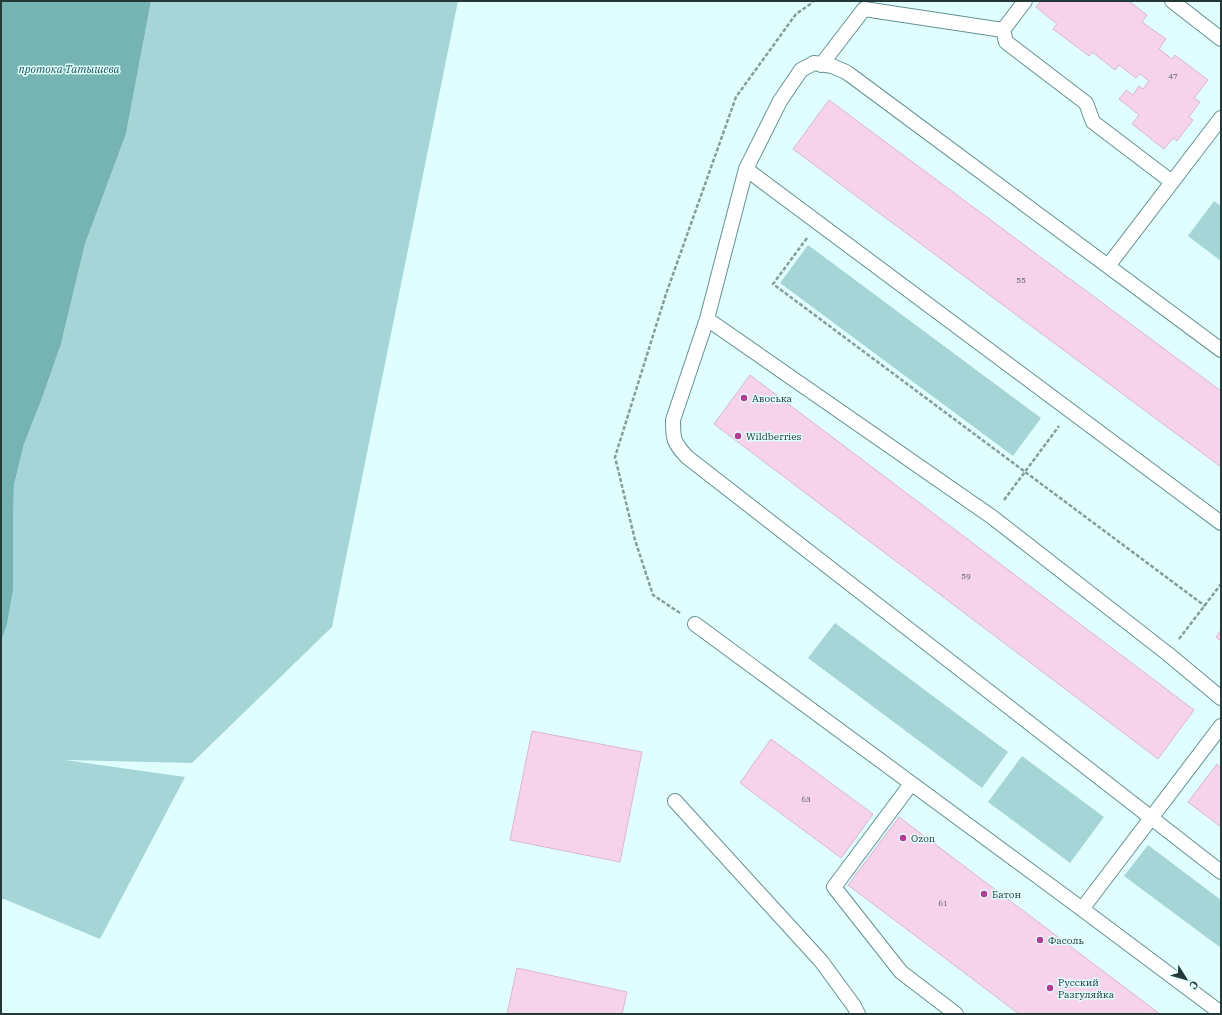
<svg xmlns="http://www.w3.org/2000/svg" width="1222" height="1015" viewBox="0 0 1222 1015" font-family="'IBM Plex Serif',serif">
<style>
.green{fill:#a5d5d6}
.water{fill:#76b4b4}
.building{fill:#f6d3ea;stroke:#dab7ce}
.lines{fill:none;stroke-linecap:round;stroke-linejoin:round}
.lane-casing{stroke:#649292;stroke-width:16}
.path{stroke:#859d9d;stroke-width:2.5;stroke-dasharray:4 2;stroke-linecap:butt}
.lane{stroke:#fff;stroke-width:14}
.poi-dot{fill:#b13c94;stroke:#e1fefe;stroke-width:1.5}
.labels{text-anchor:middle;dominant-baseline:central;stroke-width:3;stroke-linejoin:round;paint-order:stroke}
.number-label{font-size:8px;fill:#595f64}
.poi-label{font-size:10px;fill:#253838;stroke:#e1fefe;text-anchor:start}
.water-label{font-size:11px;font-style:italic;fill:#1c5354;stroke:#e1fefe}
</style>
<rect width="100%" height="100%" fill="#e1fefe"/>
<path class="green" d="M151 1H458L332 627 192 763 65 760 185 777 100 939 4 899 1 900V641L7 625 13 590V522L14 485 24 444 41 401 61 344 85 244 126 134Z
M1214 201 1221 206V261L1188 236Z
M808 245 1041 418 1013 456 780 283Z
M835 623 1008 752 982 788 808 658Z
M1022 756 1104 817 1070 863 988 802Z
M1148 845 1221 900V948L1124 876Z"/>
<path class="water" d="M1 1H151L126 134 85 244 61 344 41 401 24 444 14 485 13 522V590L7 625 1 641Z"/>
<path class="building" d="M1041 1H1129L1147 15 1142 22 1166 39 1159 49 1172 59 1175 55 1208 80 1194 98 1200 102 1189 117 1193 120 1177 141 1173 138 1164 149 1132 124 1139 115 1119 99 1126 90 1133 95 1139 86 1143 89 1149 81 1140 74 1136 78 1119 65 1115 70 1092 52 1089 56 1053 29 1057 24 1036 7Z
M829 100 1221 391V467L793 149Z
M750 375 1194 710 1158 759 714 424Z
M1221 630V641L1216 637Z
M532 731 642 752 620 862 510 840Z
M771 739 873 814 841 858 740 783Z
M1217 764 1221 768V827L1188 802Z
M899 817 1160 1014H1019L848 885Z
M517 968 627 992 622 1014H507Z"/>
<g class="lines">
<g class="lane-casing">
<path id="lane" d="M1172 1 1221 39
M1003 30 1006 42 1086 103 1093 122 1172 182
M821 65 864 9 1003 30 1025 1
M746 169 1221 523
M1108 266 1221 118
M707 319 992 517 1168 654 1221 698
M1221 350 853 77 846 72 832 66 814 63 801 70 780 101 746 169 707 319 673 420C673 439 673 442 687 457L1221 872
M695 624 1082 909 1221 1013
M911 784 834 887 901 972 956 1014
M675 801 821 961 854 1006 858 1014
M1082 909 1221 726"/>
</g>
<path class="path" d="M807 238 773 284 1205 606
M1004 500 1059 426
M680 613 653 595 635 540 615 457 666 294 736 97 796 14 812 3 813 1
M1179 639 1221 584"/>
<use href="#lane" class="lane"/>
</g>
<g class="poi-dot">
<circle cx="744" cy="398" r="4"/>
<circle cx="738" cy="436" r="4"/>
<circle cx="903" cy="838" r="4"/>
<circle cx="984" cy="894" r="4"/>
<circle cx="1040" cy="940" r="4"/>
<circle cx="1050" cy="988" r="4"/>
</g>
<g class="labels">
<g class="number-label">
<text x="1173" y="76">47</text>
<text x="1021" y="280">55</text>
<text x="966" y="576">59</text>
<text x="806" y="799">63</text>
<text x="943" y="903">61</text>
</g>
<g class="poi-label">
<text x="752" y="398">Авоська</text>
<text x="746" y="436">Wildberries</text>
<text x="911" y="838">Ozon</text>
<text x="992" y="894">Батон</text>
<text x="1048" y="940">Фасоль</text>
<text x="1058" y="982">Русский<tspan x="1058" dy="12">Разгуляйка</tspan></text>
</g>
<g class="water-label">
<text x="69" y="69">протока Татышева</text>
</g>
</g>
<rect width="1222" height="1015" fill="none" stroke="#253838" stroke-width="4"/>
<g transform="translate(1186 979) rotate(127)" stroke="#e1fefe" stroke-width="3" paint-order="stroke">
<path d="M0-3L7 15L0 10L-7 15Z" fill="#253838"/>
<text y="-6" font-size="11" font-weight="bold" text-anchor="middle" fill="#253838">С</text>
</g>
</svg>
